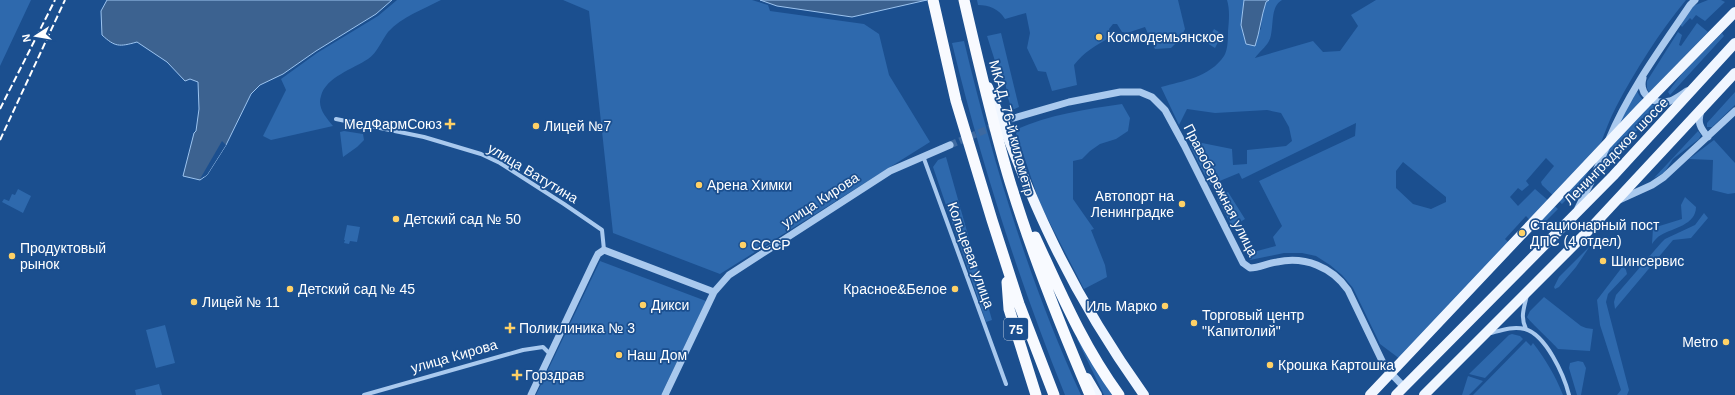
<svg xmlns="http://www.w3.org/2000/svg" width="1735" height="395" viewBox="0 0 1735 395" font-family="Helvetica,sans-serif">
<style>
.green{fill:#2e69ad;fill-rule:evenodd}
.water{fill:#3c6290;stroke:#9cc4f0}
.pier{fill:#1b4f8f}
.lines{fill:none;stroke-linecap:round;stroke-linejoin:round}
.tertiary-tunnel{stroke:#3d69a0;stroke-width:7;stroke-dasharray:7 3.5;stroke-linecap:butt}
.minor{stroke:#a9c9ee;stroke-width:4}
.tertiary{stroke:#a9c9ee;stroke-width:7}
.primary{stroke:#f0f6ff;stroke-width:10}
.trunk{stroke:#f8faff;stroke-width:11}
.rail{stroke:#fff;stroke-width:2;stroke-dasharray:7 3;stroke-linecap:butt}
.primary-bridge{stroke:#f0f6ff;stroke-width:10}
.poi-dot{fill:#ffd166;stroke:#1b4f8f;stroke-width:1.5}
.labels{text-anchor:middle;dominant-baseline:central;stroke-width:3.5;stroke-linejoin:round;paint-order:stroke}
.shield{fill:#1b4f8f;stroke:#bbcadd;stroke-width:1}
.shield-label{font-size:13px;font-weight:bold;fill:#fff}
.poi-label{font-size:14px;fill:#fff;stroke:#1b4f8f;text-anchor:start}
.street-label{font-size:14px;fill:#fff;stroke:#1b4f8f}
</style>
<rect width="100%" height="100%" fill="#1b4f8f"/>
<path class="green" d="M0 0H31L0 66Z
M397 0H441C424 9 401 17 388 32 382 40 377 53 368 59 353 69 326 77 321 96 317 108 326 117 333 126L271 140 263 136 286 90 281 79 317 53 378 16Z
M563 0H752L768 5 770 11 864 24 879 34 889 75 930 142 720 274 613 233 589 11Z
M977 0H1178L1185 29 1181 38 1171 48 1155 49 1145 27 1127 33 1122 32 1117 24H1113L1109 29 1111 37C1096 45 1084 52 1074 65L1077 85 1052 91 1046 72 1038 71 1027 48 1030 33 1026 13 1005 19C999 9 989 5 978 5Z
M1227 0H1244L1241 25 1246 44 1261 29 1262 14 1266 2 1269 0H1282C1269 7 1275 29 1269 41 1266 47 1259 52 1255 58L1313 41 1323 52 1340 51 1358 26 1351 15 1376 0H1686C1659 33 1636 69 1616 107 1604 130 1598 157 1584 179 1578 188 1570 196 1562 204L1542 185 1541 182 1554 166 1546 158 1526 181 1529 185 1522 191 1518 188 1510 197 1518 206 1535 189 1558 209 1538 229 1526 216 1505 239 1509 243 1400 359 1380 344 1353 288 1342 275 1330 265 1316 256 1302 253H1284L1250 260 1246 254 1276 246 1273 237 1282 226 1259 181 1355 136 1356 123 1242 179 1239 173 1210 185 1190 146 1197 142 1232 149 1233 165 1247 164V150L1286 146 1292 141 1289 127 1281 113 1267 110 1215 113 1187 109 1179 125 1161 87C1183 81 1210 77 1224 56 1228 50 1228 38 1228 31 1229 20 1230 10 1227 0ZM1403 162 1446 197V202L1431 209 1413 204 1396 188V171Z
M1708 0H1721L1725 2 1705 21 1696 15 1692 20 1690 18 1682 27 1680 24 1693 6Z
M1697 23 1708 32 1649 93 1647 88V81L1678 32 1682 35 1679 45 1681 46Z
M1214 29 1222 34 1215 48 1207 43Z
M1001 33 1019 107 1012 110 1007 95H1008L1005 83H1002L987 36Z
M1722 33 1724 36 1670 95 1668 92 1684 71Z
M964 41C993 162 1029 282 1081 395H1065C1019 281 981 163 952 43Z
M1637 91C1642 102 1649 105 1660 106L1599 171 1623 115Z
M1735 92V105L1712 127H1707V123Z
M1122 104 1130 118 1128 131 1116 139 1100 144 1090 151 1082 159 1073 161V199L1094 229 1091 230 1105 265 1107 277 1084 289 1040 204 1015 130C1048 115 1086 109 1122 104Z
M344 131 363 134 364 140 357 147 343 157 340 132Z
M1698 131 1701 135 1699 139 1673 159 1664 173 1654 178Z
M1714 140 1735 163V193L1728 194 1712 190 1713 160 1689 159Z
M946 157 992 320 986 322 933 167 938 160Z
M18 189 31 196 23 213 2 202 4 199 9 201 12 194 15 195Z
M1228 192 1245 219 1232 227 1217 198Z
M1685 197 1696 207C1696 225 1673 228 1661 235 1657 237 1654 241 1652 244L1653 228 1682 219 1681 205Z
M1704 213 1708 218 1691 238 1673 240 1615 309 1614 302 1616 295 1661 243 1665 239 1695 225Z
M347 225 360 227 357 242 350 241 349 244 344 243 345 240H344Z
M1590 246 1576 267 1559 287 1555 289 1554 287 1559 277Z
M600 261 706 301 661 395H536Z
M1623 266 1626 270 1627 274 1608 294 1606 302 1629 390 1627 395H1617L1621 390 1600 325 1597 300Z
M1544 297 1581 326 1586 328 1593 329 1590 351 1558 349C1553 343 1529 321 1527 317L1530 311Z
M165 325 175 363 156 368 146 330Z
M1512 334 1520 336 1523 339 1485 378 1469 374 1509 335Z
M1079 338 1112 395H1104L1077 339Z
M1526 341 1531 346 1533 343C1546 360 1555 375 1563 395H1473Z
M1578 361 1583 362 1586 368 1581 395H1577L1569 368 1570 363Z
M1468 376 1483 381 1469 395H1462Z
M159 384 162 395H136L135 390Z"/>
<path class="water" d="M107 0H392L376 14 316 51 283 74 260 85 251 94 226 145 207 175 200 180 183 176 194 133 196 131 199 109 198 82 190 79 185 81 167 62 137 42C119 47 115 47 102 35L101 11Z
M760 0H927L852 17 777 6Z
M1244 0H1269L1266 2C1261 17 1260 31 1255 46L1246 44 1241 25Z"/>
<path class="pier" d="M222 141 226 145 207 175 200 179Z"/>
<g class="lines">
<path class="tertiary-tunnel" d="M950 145 1014 118"/>
<path class="minor" d="M336 119 424 137 481 154 500 163 564 204 602 230 604 250
M923 156 1006 384
M1526 329C1520 317 1524 308 1527 295
M1491 333C1502 330 1513 326 1525 329 1546 335 1564 375 1569 395
M364 395 523 350 543 347 550 354"/>
<path class="tertiary" d="M1643 78C1638 96 1655 105 1670 101 1676 99 1681 95 1687 91
M1701 111C1697 122 1700 128 1708 137
M1014 118 1069 102 1120 92H1140L1152 97 1165 110 1184 145 1243 263 1250 268C1259 268 1268 263 1277 262 1305 256 1332 267 1348 290L1385 367 1404 387
M1609 139C1629 91 1661 48 1690 5L1695 0
M1619 200 1652 185 1664 177 1735 111
M1578 208 1593 178 1606 148
M531 395 593 264 598 254 604 250 714 292
M665 395 714 292 729 275 890 171 950 145"/>
<path class="primary" d="M988 87C1007 135 1025 184 1047 230 1074 288 1107 343 1144 395
M1087 378 1097 395
M1396 395 1613 176 1735 43
M1424 395 1587 232 1735 73"/>
<path class="trunk" d="M933 0 956 101 992 220 1019 304 1054 395
M964 0C978 61 992 122 1010 182 1032 254 1060 325 1090 395
M1035 237C1060 291 1083 346 1119 395
M1007 282 1009 309 1036 395"/>
<path class="rail" d="M0 109 55 0
M0 140 65 0"/>
<path class="primary-bridge" d="M1370 395 1640 109 1735 12"/>
</g>
<g class="poi-dot">
<circle cx="1099" cy="37" r="4"/>
<path d="M448 118h4v4h4v4h-4v4h-4v-4h-4v-4h4z"/>
<circle cx="536" cy="126" r="4"/>
<circle cx="699" cy="185" r="4"/>
<circle cx="1182" cy="204" r="4"/>
<circle cx="396" cy="219" r="4"/>
<circle cx="1522" cy="233" r="4"/>
<circle cx="743" cy="245" r="4"/>
<circle cx="12" cy="256" r="4"/>
<circle cx="1603" cy="261" r="4"/>
<circle cx="290" cy="289" r="4"/>
<circle cx="955" cy="289" r="4"/>
<circle cx="194" cy="302" r="4"/>
<circle cx="643" cy="305" r="4"/>
<circle cx="1165" cy="306" r="4"/>
<circle cx="1194" cy="323" r="4"/>
<path d="M508 322h4v4h4v4h-4v4h-4v-4h-4v-4h4z"/>
<circle cx="1726" cy="342" r="4"/>
<circle cx="619" cy="355" r="4"/>
<circle cx="1270" cy="365" r="4"/>
<path d="M515 369h4v4h4v4h-4v4h-4v-4h-4v-4h4z"/>
</g>
<g class="labels">
<rect class="shield" x="1004" y="318" width="24" height="22" rx="3"/>
<g class="shield-label">
<text x="1016" y="329">75</text>
</g>
<g class="poi-label">
<text x="1107" y="37">Космодемьянское</text>
<text x="442" y="124" text-anchor="end">МедФармСоюз</text>
<text x="544" y="126">Лицей №7</text>
<text x="707" y="185">Арена Химки</text>
<text x="1174" y="196" text-anchor="end">Автопорт на<tspan x="1174" dy="16">Ленинградке</tspan></text>
<text x="404" y="219">Детский сад № 50</text>
<text x="1530" y="225">Стационарный пост<tspan x="1530" dy="16">ДПС (4 отдел)</tspan></text>
<text x="751" y="245">СССР</text>
<text x="20" y="248">Продуктовый<tspan x="20" dy="16">рынок</tspan></text>
<text x="1611" y="261">Шинсервис</text>
<text x="298" y="289">Детский сад № 45</text>
<text x="947" y="289" text-anchor="end">Красное&amp;Белое</text>
<text x="202" y="302">Лицей № 11</text>
<text x="651" y="305">Дикси</text>
<text x="1157" y="306" text-anchor="end">Иль Марко</text>
<text x="1202" y="315">Торговый центр<tspan x="1202" dy="16">"Капитолий"</tspan></text>
<text x="519" y="328">Поликлиника № 3</text>
<text x="1718" y="342" text-anchor="end">Metro</text>
<text x="627" y="355">Наш Дом</text>
<text x="1278" y="365">Крошка Картошка</text>
<text x="525" y="375">Горздрав</text>
</g>
<g class="street-label">
<text transform="translate(1012 128) rotate(75)">МКАД, 76-й километр</text>
<text transform="translate(1616 151) rotate(-46)">Ленинградское шоссе</text>
<text transform="translate(533 173) rotate(31)">улица Ватутина</text>
<text transform="translate(1221 190) rotate(63)">Правобережная улица</text>
<text transform="translate(820 200) rotate(-33)">улица Кирова</text>
<text transform="translate(971 255) rotate(70)">Кольцевая улица</text>
<text transform="translate(454 356) rotate(-16)">улица Кирова</text>
</g>
</g>
<g transform="translate(36 36) rotate(258)" stroke="#1b4f8f" stroke-width="3" paint-order="stroke">
<path d="M0-3L7 15L0 10L-7 15Z" fill="#ffffff"/>
<text y="-6" font-size="11" font-weight="bold" text-anchor="middle" fill="#ffffff">N</text>
</g>
</svg>
